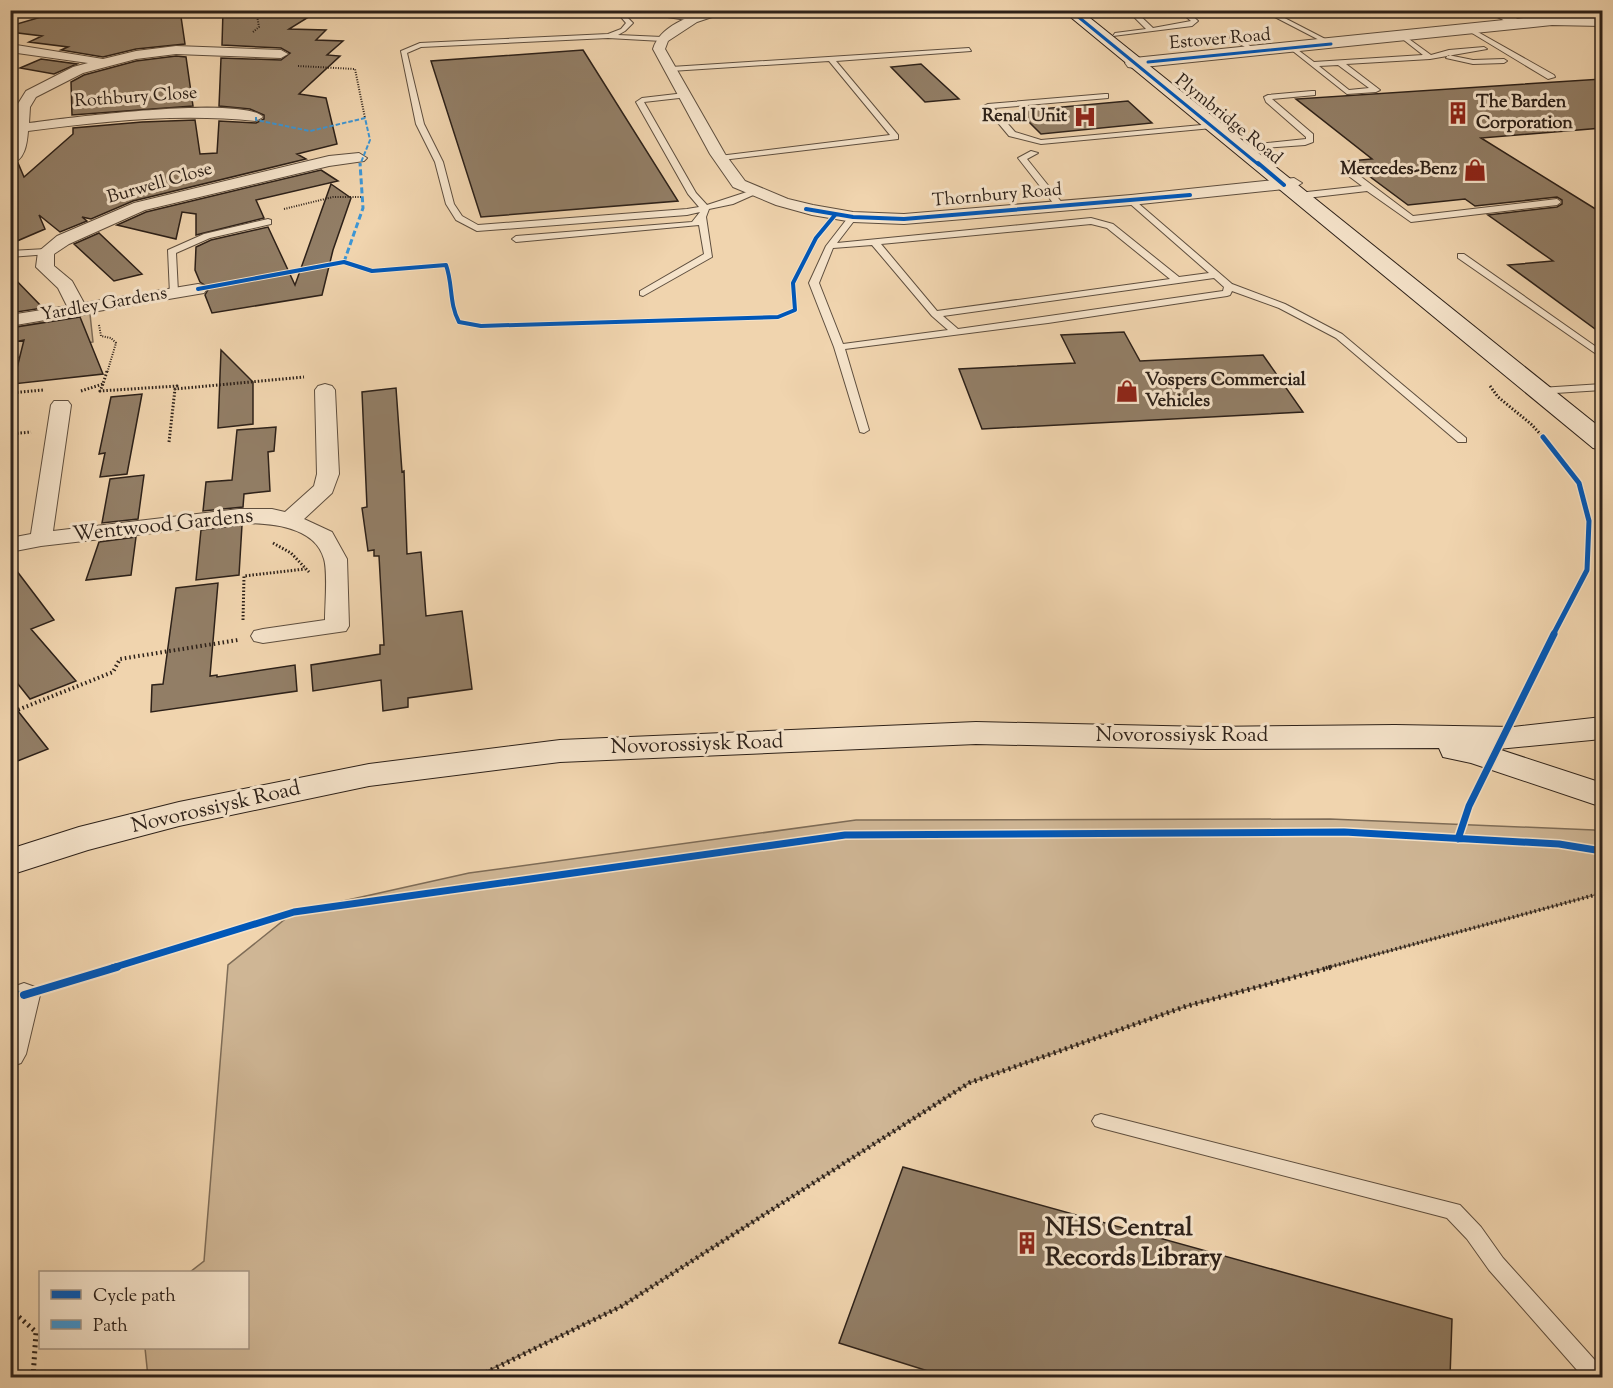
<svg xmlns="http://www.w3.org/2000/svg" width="1613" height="1388" viewBox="0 0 1613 1388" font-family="'Sorts Mill Goudy',serif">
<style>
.green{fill:#cfb695;stroke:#7e6c57;stroke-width:1.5}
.building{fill:#927e66;stroke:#2d2119;stroke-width:1.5}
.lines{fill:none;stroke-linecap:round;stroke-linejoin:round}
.service-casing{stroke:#5e4e3e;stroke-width:2}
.minor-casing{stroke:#5e4e3e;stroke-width:2}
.tertiary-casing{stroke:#5e4e3e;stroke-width:2}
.secondary-casing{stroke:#2d2119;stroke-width:2}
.path-far3{stroke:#2d2119;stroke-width:2;stroke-dasharray:1 1.5;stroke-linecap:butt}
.path-far2{stroke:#2d2119;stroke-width:3;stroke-dasharray:1.5 2;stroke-linecap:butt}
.path-far1{stroke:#2d2119;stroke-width:4;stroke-dasharray:1.5 3;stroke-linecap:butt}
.path{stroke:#2d2119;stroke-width:5;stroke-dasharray:2 4;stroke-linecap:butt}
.service{fill:#f5e3ca;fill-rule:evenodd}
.minor{fill:#f5e3ca;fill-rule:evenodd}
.tertiary{fill:#f5e3ca;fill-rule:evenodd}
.secondary{fill:#f5e3ca;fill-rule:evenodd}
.quiet-far2{stroke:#3c95d4;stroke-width:2;stroke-dasharray:4.5 2;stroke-linecap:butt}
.quiet-far1{stroke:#3c95d4;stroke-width:3;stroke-dasharray:6 3;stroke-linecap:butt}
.quiet{stroke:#3c95d4;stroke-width:6;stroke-dasharray:12 6;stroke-linecap:butt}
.cycleway-far4-casing{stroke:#f5e3ca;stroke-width:5}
.cycleway-far3-casing{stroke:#f5e3ca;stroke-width:6}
.cycleway-far2-casing{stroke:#f5e3ca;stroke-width:8}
.cycleway-far1-casing{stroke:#f5e3ca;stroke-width:10}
.cycleway-casing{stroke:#f5e3ca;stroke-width:12}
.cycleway-far4{stroke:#0057b8;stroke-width:3}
.cycleway-far3{stroke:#0057b8;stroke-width:4}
.cycleway-far2{stroke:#0057b8;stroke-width:5}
.cycleway-far1{stroke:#0057b8;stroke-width:7}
.cycleway{stroke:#0057b8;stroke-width:8}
.labels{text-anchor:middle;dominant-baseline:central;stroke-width:6;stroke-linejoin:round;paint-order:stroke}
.far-street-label{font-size:18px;fill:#2d2119;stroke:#f5e3ca}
.far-poi-label{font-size:18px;font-weight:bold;fill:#2d2119;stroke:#f5e3ca;text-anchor:start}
.street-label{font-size:21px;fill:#2d2119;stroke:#f5e3ca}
.near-poi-label{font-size:26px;font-weight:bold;fill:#2d2119;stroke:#f5e3ca;text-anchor:start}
</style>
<rect width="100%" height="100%" fill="#f0d4ae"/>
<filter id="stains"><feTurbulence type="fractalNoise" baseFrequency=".00333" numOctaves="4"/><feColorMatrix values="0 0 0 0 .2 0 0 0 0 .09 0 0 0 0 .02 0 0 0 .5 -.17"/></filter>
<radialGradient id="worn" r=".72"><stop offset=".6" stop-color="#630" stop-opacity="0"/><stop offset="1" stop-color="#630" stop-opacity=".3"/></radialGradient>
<path class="green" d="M90 314 93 342 11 359V328Z
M1330 819 1594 830 1602 833V893L1187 1006 969 1083 622 1306 475 1377H148L145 1348H248V1272H190L204 1261 228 965 294 912 469 873 856 820Z"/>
<path class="building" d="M65 10H180L185 44 136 49 103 57 61 50 68 47 29 42 42 36 10 32V26Z
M223 10H320L289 29 326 30 316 40 343 41 327 55 340 56 299 94 326 98 337 144 297 154 306 159 133 201 91 219 82 217 87 221 60 232 39 215 45 229 10 244V166L18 163 24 177 73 134V128L142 122 195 120 200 154 217 153 219 121 256 123 264 119V115L250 109 219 106 221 58 281 60 290 53 281 48 222 45Z
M583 50 678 201 481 217 431 61Z
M176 56 186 57 193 106 72 115 71 82 84 75 136 61Z
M41 59 77 64 54 74 20 68Z
M921 64 959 99 925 102 891 67Z
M1602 79V128L1481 138 1602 213V334L1508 265 1553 261 1488 215 1557 207 1562 204V200L1557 197 1475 206 1465 199 1408 205 1349 161 1372 159 1296 99Z
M1128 101 1152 123 1041 134 1018 111Z
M321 170 338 181 256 200 264 218 196 235V214L182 212 176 239 117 225 146 212Z
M331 184 351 198 333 250 322 295 212 313 205 295 209 288 200 282 195 270 196 247 211 240 268 227 295 285Z
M99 233 142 274 114 281 74 244Z
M10 274 43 308 10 313Z
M80 317 103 374 13 384 24 340 10 343V328Z
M1124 332 1140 361 1263 355 1303 412 982 429 959 369 1075 363 1061 335Z
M221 350 253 382V424L218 428Z
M396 388 402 472 404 471 407 554 421 552 426 616 462 611 472 689 408 698V707L383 711 381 680 313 691 311 665 380 654V645H384L379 556H374V550L368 551 362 508 367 507 362 392Z
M142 394 127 474 100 477 105 453 99 454 111 397Z
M276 427 274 451 268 452 270 491 244 494 243 507 203 511 206 482 232 480 237 430Z
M144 475 138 519 102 523 110 479Z
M242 525 239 575 196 580 201 530Z
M136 537 131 575 86 580 99 542Z
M10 562 54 620 31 629 76 681 30 699 10 674Z
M218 583 210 676 217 675V677L295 665 297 691 151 712 152 685 163 684 176 588Z
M10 701 48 749 10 764Z
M903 1167 1452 1319 1450 1377H947L839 1343Z"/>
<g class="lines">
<g class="service-casing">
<path id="service" d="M475 10H618L616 12 624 14 633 23 625 31 618 35 662 37 665 39 662 41 608 38 421 47 407 53 424 124 443 162 454 204 462 216 478 225 687 209 699 207 688 194 636 102 642 98 685 93H688V97L644 102 696 193 707 205 756 189 760 192 733 204 709 209 706 217 712 257 643 296 640 295V291L704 254 699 225 516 242 512 239 516 236 692 222 700 212 687 215 477 231 456 220 446 204 435 162 416 124 401 51 420 43 608 34 621 29 626 23 620 16 612 14 611 12 483 15Z
M623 10H644L696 19 693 21Z
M1127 10H1134L1153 28 1191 21 1178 10H1186L1198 21 1192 26 1113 36 1115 33 1146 29Z
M1271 11 1333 43 1334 44 1329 45 1269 14Z
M1469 27 1554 75 1555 77 1548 79 1467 30Z
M1402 34 1431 55 1449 50 1484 47 1487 49 1430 59 1346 64 1380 90 1376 92 1347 94 1289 48 1294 47 1314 62 1423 55 1400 37ZM1338 65 1369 88 1349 90 1319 66Z
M1230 36H1234L1260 52 1255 53 1230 38Z
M969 48 971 51 836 61 898 135V139L722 160H719V156L890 135 829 61 671 71 667 69 671 67Z
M1448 55 1473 60 1504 59 1507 61 1504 63 1473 64 1446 58Z
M1312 91H1315V95L1272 99 1313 134V142L1305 145 1236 150V146H1239L1306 139V137L1266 102 1264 97 1268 95Z
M1105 94H1108V98L994 108 1015 132 1041 140 1223 123 1227 125 1223 127 1041 144 1009 136 984 106 988 104Z
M1031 151 1038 153 1027 159 1063 204V208H1057L1018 158Z
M1342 167H1348L1413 216 1557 199 1561 202 1557 205 1411 222 1367 191 1298 199 1294 196 1298 193 1362 186 1342 171Z
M1131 197 1232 284 1285 304 1342 334 1466 438V442H1458L1336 338 1279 308 1232 291 1230 295 1227 296 1048 323 845 349 869 430 864 433 860 432 834 347 809 283 826 246 850 215 857 217 837 243 1091 218 1113 224 1179 277 1209 273 1128 202 1127 200ZM1091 224 1107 228 1170 279 937 311 881 244ZM872 245 932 316 948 330 843 344 819 283 833 248ZM1214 278 1224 287 1223 291 958 329 943 316Z
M268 219 271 220V224L210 238 176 253 178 292 170 294 168 250 204 234Z
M46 249 49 250V254L10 257V251Z
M1458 254H1464L1602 351V358L1458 258Z
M1602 384V390L1540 394 1535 391 1540 388Z
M1101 1114 1460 1205 1481 1227 1503 1258 1602 1368V1378H1584L1489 1270 1467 1239 1447 1218 1101 1128 1095 1126 1092 1121 1095 1116Z"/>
</g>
<g class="minor-casing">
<path id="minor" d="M711 10H733L697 22 668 41 665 49 725 154 745 181 788 199 813 205 853 212 904 214 1131 195 1294 178 1302 183 1294 188 1131 205 904 224 853 222 812 215 776 205 733 187 710 154 653 49C660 26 689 16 711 10Z
M1484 10H1501L1525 23 1519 27 1515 26Z
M10 44 103 59 136 51 176 46 281 50 288 54 281 58 176 54 136 59 83 73 36 97 30 107 29 123C64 118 243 95 263 117L256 121C179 113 104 121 28 131 27 144 25 161 10 164L16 107 26 91 73 67 88 63 10 52Z
M359 153 367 158 364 161 329 166 145 210 69 244 54 254V266L72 281 84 303 198 284 204 285 207 289 204 293 10 326V315L67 306 58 288 36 267 38 252 57 236 134 203 329 156Z
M325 384 332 386 335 390 339 474 332 493 304 519 332 532 347 559 349 626 346 631 263 643 254 641 251 636 254 631 263 629 325 620C325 605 328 572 324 559 315 525 267 523 239 523L41 546 10 552V538L31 534 51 405 54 401H68L71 405 53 531 239 509H272L285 512 314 486 317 474 315 390 318 386Z
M24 983 35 987 40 995 26 1054 21 1063 10 1067V991L13 987Z"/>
</g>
<g class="tertiary-casing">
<path id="tertiary" d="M1552 15 1602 16V26L1552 25 1134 68 1128 67 1125 63 1128 59 1134 58Z"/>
</g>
<g class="secondary-casing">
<path id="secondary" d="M1062 10H1080L1602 429V450L1593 448Z
M1602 717V739L1498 749 1602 783V807L1471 763 1443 757 1439 748 1207 749 976 744 560 762 369 786 179 826 88 850 10 875V849L79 827 179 802 369 764 560 740 976 722 1207 727 1395 725 1513 727Z"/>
</g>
<path class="path-far3" d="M253 32 259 27 256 10
M298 66 355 69 365 118
M284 209 333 197H362
M99 325 101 336 111 338 116 343 107 373"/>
<path class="path-far2" d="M103 384 100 391 177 386 175 389 304 377
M1490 386 1498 397 1531 424 1556 451 1579 483 1589 521 1587 570 1553 635
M81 391 103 384 107 371
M10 393 43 390
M10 434 31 432
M169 442 175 389
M273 543 291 553 309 572
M243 620 244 576 305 569"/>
<path class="path-far1" d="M1523 693 1554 634
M10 713 113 672 120 659 238 640
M112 968 294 912 845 835 1344 832 1559 844 1602 851
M1326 968 1602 893"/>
<path class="path" d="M53 986 116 967
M10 1309 36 1332 33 1378
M475 1378 622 1306 969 1083 1187 1006 1332 967"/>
<use href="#service" class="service"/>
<use href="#minor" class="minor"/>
<use href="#tertiary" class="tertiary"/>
<use href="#secondary" class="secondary"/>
<path class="quiet-far2" d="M256 117V120L310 131 365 118 370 140 360 165"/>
<path class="quiet-far1" d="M344 262 363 208 360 163"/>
<path class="quiet" d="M10 992 24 995"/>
<g class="cycleway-far4-casing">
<path id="cycleway-far4" d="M1070 10 1259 165
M1148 62 1331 44"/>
</g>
<g class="cycleway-far3-casing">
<path id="cycleway-far3" d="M1258 163 1284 185
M806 209 853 217 904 219 1190 195
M198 289 344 262 372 271 446 265C453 284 449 304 459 322L481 326 778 317 795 310 793 283 816 238 835 215"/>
</g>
<g class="cycleway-far2-casing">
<path id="cycleway-far2" d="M1543 437 1579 483 1589 521 1587 570 1553 635"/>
</g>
<g class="cycleway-far1-casing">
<path id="cycleway-far1" d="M1458 839 1469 806 1554 634
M112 968 294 912 845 835 1344 832 1559 844 1602 851"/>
</g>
<g class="cycleway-casing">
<path id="cycleway" d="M24 995 117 967"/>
</g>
<use href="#cycleway-far4" class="cycleway-far4"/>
<use href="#cycleway-far3" class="cycleway-far3"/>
<use href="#cycleway-far2" class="cycleway-far2"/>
<use href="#cycleway-far1" class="cycleway-far1"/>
<use href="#cycleway" class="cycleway"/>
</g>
<defs>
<g id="building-bare" transform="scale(1.8)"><path d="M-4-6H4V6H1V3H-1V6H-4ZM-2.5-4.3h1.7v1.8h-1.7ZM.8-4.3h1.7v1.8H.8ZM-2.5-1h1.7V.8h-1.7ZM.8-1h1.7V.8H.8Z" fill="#8f2418" stroke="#f5e3ca" stroke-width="2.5" paint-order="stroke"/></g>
<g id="hospital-bare" transform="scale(1.8)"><path d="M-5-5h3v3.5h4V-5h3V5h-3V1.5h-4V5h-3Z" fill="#8f2418" stroke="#f5e3ca" stroke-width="2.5" paint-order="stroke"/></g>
<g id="shop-bare" transform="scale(1.8)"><path d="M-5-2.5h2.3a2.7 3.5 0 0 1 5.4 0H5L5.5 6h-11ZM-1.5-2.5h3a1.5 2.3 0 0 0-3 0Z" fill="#8f2418" stroke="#f5e3ca" stroke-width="2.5" paint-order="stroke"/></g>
</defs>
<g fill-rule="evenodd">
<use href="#building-bare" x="1458" y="113"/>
<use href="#hospital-bare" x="1085" y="117"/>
<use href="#shop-bare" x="1475" y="170"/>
<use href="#shop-bare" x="1127" y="391"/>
<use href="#building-bare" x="1027" y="1243"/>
</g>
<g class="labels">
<g class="far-street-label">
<text transform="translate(1220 40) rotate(-5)">Estover Road</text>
<text transform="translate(136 98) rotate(-4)">Rothbury Close</text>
<text transform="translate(1228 120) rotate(39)">Plymbridge Road</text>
<text transform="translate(160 184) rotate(-16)">Burwell Close</text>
<text transform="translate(997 196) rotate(-5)">Thornbury Road</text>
<text transform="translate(104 305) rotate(-10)">Yardley Gardens</text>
</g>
<g class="far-poi-label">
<text x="1476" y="103">The Barden<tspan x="1476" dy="21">Corporation</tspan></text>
<text x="1067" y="117" text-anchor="end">Renal Unit</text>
<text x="1457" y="170" text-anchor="end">Mercedes-Benz</text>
<text x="1145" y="381">Vospers Commercial<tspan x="1145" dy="21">Vehicles</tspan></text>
</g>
<g class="street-label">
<text transform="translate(163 526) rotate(-6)">Wentwood Gardens</text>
<text x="1182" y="736">Novorossiysk Road</text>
<text transform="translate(697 745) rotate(-2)">Novorossiysk Road</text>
<text transform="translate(216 808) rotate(-13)">Novorossiysk Road</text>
</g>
<g class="near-poi-label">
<text x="1045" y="1228">NHS Central<tspan x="1045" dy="30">Records Library</tspan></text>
</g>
</g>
<rect width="1613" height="1388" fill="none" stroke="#f0d4ae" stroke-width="36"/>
<rect x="12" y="12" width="1589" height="1364" fill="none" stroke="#2d2119" stroke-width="3"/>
<rect x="18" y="18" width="1577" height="1352" fill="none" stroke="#2d2119" stroke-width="1.5"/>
<rect x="39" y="1271" width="210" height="78" fill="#f5e3ca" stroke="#a59583" stroke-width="1.5"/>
<rect x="51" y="1290" width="30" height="9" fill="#0057b8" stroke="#a59583" stroke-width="1.5"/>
<text x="93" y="1301" font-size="18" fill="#2d2119">Cycle path</text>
<rect x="51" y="1320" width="30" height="9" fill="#3c95d4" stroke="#a59583" stroke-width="1.5"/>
<text x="93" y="1331" font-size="18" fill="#2d2119">Path</text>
<rect width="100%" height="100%" filter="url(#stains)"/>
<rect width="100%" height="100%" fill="url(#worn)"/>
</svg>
